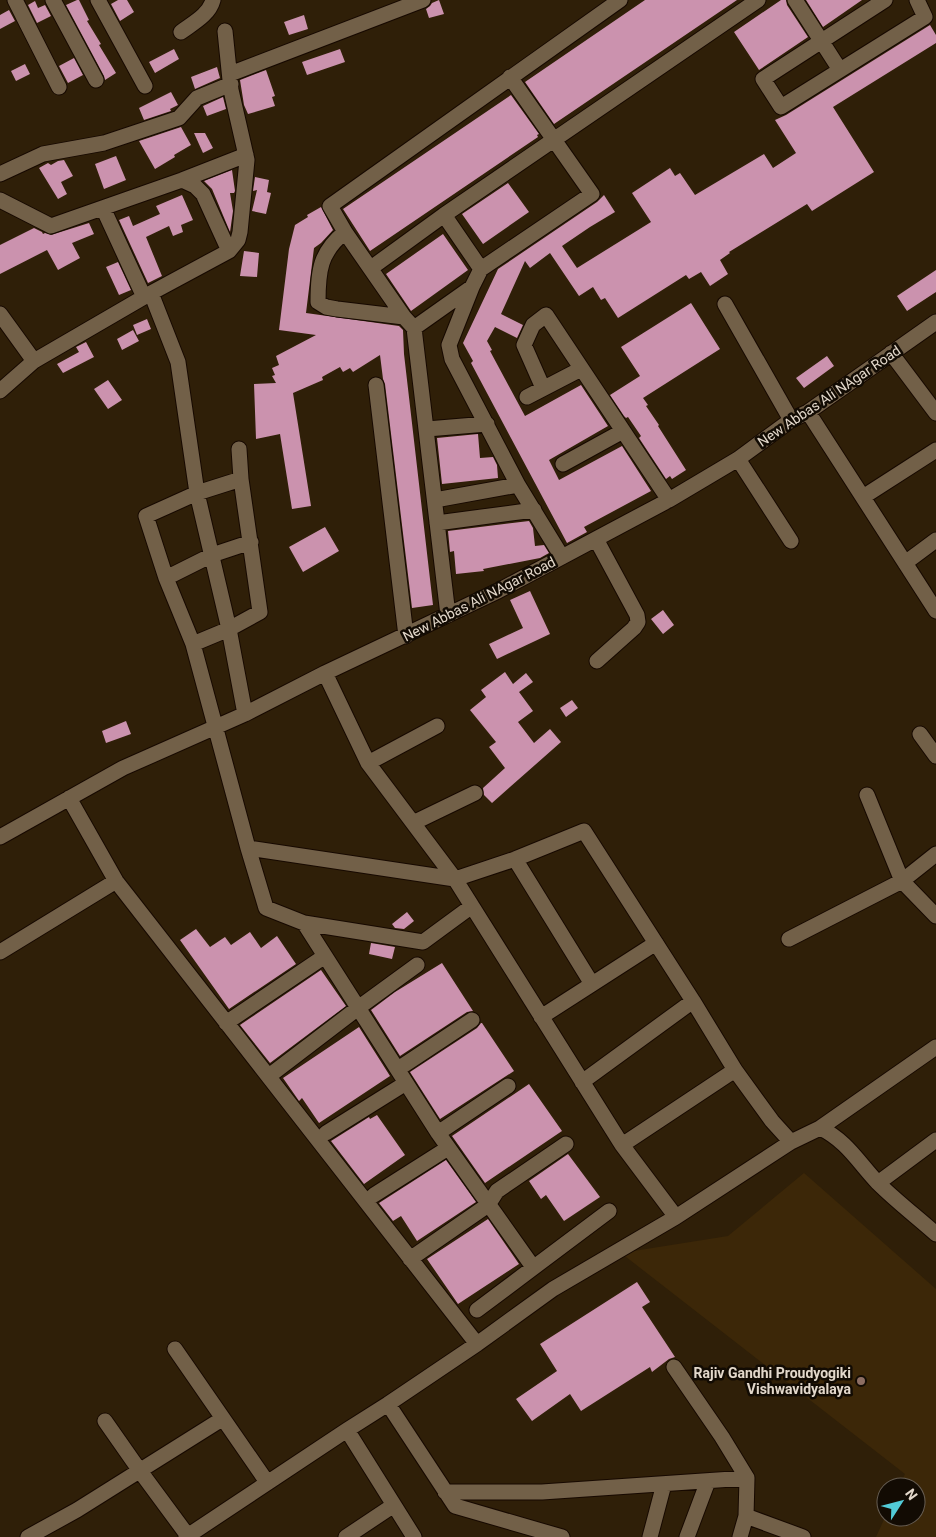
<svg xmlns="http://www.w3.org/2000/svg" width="936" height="1537" viewBox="0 0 936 1537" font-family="Roboto,sans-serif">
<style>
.built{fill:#3c2708}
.building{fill:#cb92ae}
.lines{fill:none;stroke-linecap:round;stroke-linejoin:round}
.minor-casing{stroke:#170900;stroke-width:17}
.minor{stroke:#726048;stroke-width:15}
.education-dot{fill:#8d6e63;stroke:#120b03;stroke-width:2}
.labels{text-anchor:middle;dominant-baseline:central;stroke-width:5;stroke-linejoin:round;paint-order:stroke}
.street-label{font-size:14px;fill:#e3d8cb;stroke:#120b03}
.poi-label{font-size:14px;font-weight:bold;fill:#e3d8cb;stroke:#120b03;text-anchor:end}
</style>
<rect width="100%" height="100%" fill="#2f1f08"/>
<path class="built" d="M804 1173 936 1289V1537H876L886 1515V1517H916V1487H899L905 1474 621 1253 728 1236Z"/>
<path class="building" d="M77 0H79L89 20 87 21 101 44 99 45 116 73 105 80 104 76 66 5Z
M118 0H127L134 12 120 21 111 4Z
M439 0 444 14 429 18 426 9 430 6 432 3Z
M645 0H737L554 124 525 82Z
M781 0H786L787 5 808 37 759 70 734 32Z
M806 0H862L823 27Z
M35 1 38 8 45 5 51 16 37 23 28 5Z
M9 10 15 21 0 29V15Z
M304 15 308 29 289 35 284 22Z
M930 25 936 35V43L833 107 874 172 812 211 807 204 729 252 730 253 720 260 728 274 710 286 701 272 689 279 686 275 618 318 605 298 601 300 593 287 579 296 550 253 530 268 525 261 501 314 523 325 517 338 495 327 487 341 492 350 490 351 525 416 581 385 608 426 549 460 559 480 622 446 651 491 584 527 587 532 567 543 471 363 473 361 463 343 498 269 597 202 604 195 615 212 590 227 562 246 577 268 651 222 632 193 670 168 675 176 680 173 695 195 764 154 773 168 796 153 775 120 786 115Z
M174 49 179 59 155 73 149 62Z
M340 49 345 62 307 75 302 62Z
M74 58 83 75 68 83 59 66Z
M25 64 30 74 16 81 11 71Z
M217 67 220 78 195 89 191 77Z
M266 70 275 96 272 97 275 106 248 114 244 105 240 80Z
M171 92 178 105 170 109 171 111 144 120 139 108Z
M511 95 539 134 537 135 538 137 370 251 343 209Z
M223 97 226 109 207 116 203 106Z
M181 127 191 145 174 155 175 157 155 169 139 141Z
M194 133H205L213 148 203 153Z
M116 156 126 180 104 189 95 164Z
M64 160 73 176 61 182 67 194 58 199 39 168 48 163 51 165 58 161Z
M232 170 235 191 234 193H230L233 211 230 232 212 189 204 181Z
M255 177 269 180 267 192 271 193 266 214 252 211 257 190 253 191Z
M508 183 529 212 483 244 462 214Z
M182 195 193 220 181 225 183 232 173 236 169 226 146 237 162 276 148 283 119 220 129 216 133 226 160 214 156 206Z
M321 207 333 230 321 243 314 248 306 313 399 326 403 330 404 354 433 605 412 608 385 384 383 379 380 355 353 372 350 368 343 372 340 367 322 377 323 380 293 393 311 506 292 509 280 434 256 439 254 384 276 383 272 376 275 375 272 368 279 365 276 356 316 335 279 330 289 249 295 225 308 217 307 215Z
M89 223 94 234 72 243 80 258 58 270 47 250 0 274V245L34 228 42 232 43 234 45 233 51 235Z
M443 234 468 270 411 311 386 274Z
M244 251 259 253 257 277 240 276Z
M118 262 131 290 119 295 106 267Z
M936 270V292L907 311 897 296Z
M691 303 720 349 643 398 648 405 646 406 659 425 658 426 686 470 672 479 670 476 666 479 639 438 641 436 628 417 626 418 624 416 610 395 640 376 621 347Z
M147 319 151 329 137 335 133 325Z
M133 330 139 341 122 350 117 339Z
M86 342 94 357 63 373 57 364 79 352 76 347Z
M827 356 834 366 804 388 796 378Z
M108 380 122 400 108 409 94 389Z
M478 434 480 458 493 457 497 465 498 478 442 484 437 438Z
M529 521 533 528 535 546 544 545 549 553 540 558 483 569 484 571 456 574 454 551 450 552 448 531Z
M325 527 339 551 303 572 289 547Z
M530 591 550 634 497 659 489 644 523 628 510 600Z
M663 610 674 625 663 634 651 619Z
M505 672 513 684 526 673 533 682 519 692 533 711 518 722 534 743 550 729 561 742 492 803 484 795 483 788 505 768 489 747 496 742 470 710 486 697 481 690Z
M572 700 578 708 566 717 560 708Z
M126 721 131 734 106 743 102 731Z
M407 912 414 921 404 929 395 928 392 924Z
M196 929 210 947 225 937 231 945 250 932 261 948 277 936 296 964 229 1009 180 940Z
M371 943 395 947 392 959 369 954Z
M442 963 473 1011 467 1012 400 1056 371 1010 395 992Z
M321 970 346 1006 270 1063 240 1025Z
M481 1023H482L514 1071 440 1119 410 1072 477 1028Z
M359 1027 390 1076 319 1123 302 1098 299 1101 283 1078Z
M529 1084 562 1131 485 1183 452 1136Z
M377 1115 405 1155 364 1184 331 1141 369 1117 370 1119Z
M568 1154 600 1197 564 1221 546 1195 541 1199 529 1181Z
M446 1160 476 1202 417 1241 401 1216 393 1221 379 1203Z
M488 1219 519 1264 458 1304 427 1259Z
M637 1282 650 1302 642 1307 675 1357 669 1359 652 1372 650 1367 581 1411 570 1394 532 1421 516 1399 557 1371 540 1344Z"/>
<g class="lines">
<g class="minor-casing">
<path id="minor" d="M15 0 59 87
M53 0 96 80
M98 0 145 86
M795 0 840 70
M885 0 763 79 781 107 925 17 917 0
M181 32C193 23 209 15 213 0
M230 74 423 0
M0 174 43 154 104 143 179 118 197 98 231 84
M182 180 195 186 203 194 229 251
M0 200 51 226 182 180 246 155
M103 208 144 297
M444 215 481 269
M345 232C320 252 318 271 318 302L326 307 337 309 404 317
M371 268 444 215 758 0
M472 287 449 345 452 359 518 485 562 557
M151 293 178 362 197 493 229 629 245 714
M725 304 791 420
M0 314 34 361
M414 328 404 317 345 232 330 206 620 0
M891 353 936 413
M376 385 406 636
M543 388 524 345 533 325 546 315 669 500
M0 391 34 361 151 293 229 251 238 240 240 232 247 160 231 90 225 31
M527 397 581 369
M808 412 936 611
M427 429 487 424
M738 459 791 541
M563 464 623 431
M241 479 197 493 146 516 166 578 193 644 248 848 266 908 304 923 423 942 472 906
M863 497 936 450
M435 500 518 485
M437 523 534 510
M596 539 637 615 638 622 634 628 597 661
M905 563 936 540
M166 578 212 555 251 542
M448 615 414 328 472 287 481 269 592 194 510 77
M193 644 229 629 260 612 241 479 239 449
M325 673 368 763 455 879 622 1145 676 1217
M920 734 936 756
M368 763 437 726
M867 795 902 881 936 916
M69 798 116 881 477 1344
M413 823 475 793
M0 837 123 768 245 714 325 673 498 591 669 500 738 459 791 420 808 412 936 322
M248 848 455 879 515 859 584 831 693 1001 735 1070 772 1121 791 1142
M515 859 592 984
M304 923 438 1133 533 1267
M789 939 902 881 936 854
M0 952 116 881
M541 1017 656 943
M226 1023 325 956
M398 1069 472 1020
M269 1076 358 1008 417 965
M582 1082 693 1001
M820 1128 936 1047
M326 1133 406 1083
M438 1133 508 1086
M622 1145 735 1070
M878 1183 936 1140
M374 1195 448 1148
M410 1259 488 1205 497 1191 566 1144
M477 1310 609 1211
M175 1349 267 1482
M674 1367 722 1437 747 1478 746 1516 740 1537
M388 1404 455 1506 562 1537
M105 1421 140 1471 188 1536
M347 1430 414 1537
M445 1492H542L747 1478
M746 1516 803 1537
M28 1537 77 1510 222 1419
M186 1537 347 1430 388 1404 477 1344 553 1289 676 1217 791 1142 820 1128C846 1140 859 1163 878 1183 896 1201 917 1217 936 1234
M346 1537 394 1505
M650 1537 664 1484
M687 1537 708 1481"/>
</g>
<use href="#minor" class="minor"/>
</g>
<circle class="education-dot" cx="861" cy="1381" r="5"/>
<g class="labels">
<g class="street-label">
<text transform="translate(829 396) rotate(-34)">New Abbas Ali NAgar Road</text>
<text transform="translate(479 599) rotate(-27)">New Abbas Ali NAgar Road</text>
</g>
<g class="poi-label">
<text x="851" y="1373">Rajiv Gandhi Proudyogiki<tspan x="851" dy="16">Vishwavidyalaya</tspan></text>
</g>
</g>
<g transform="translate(901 1502) rotate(54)"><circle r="24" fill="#120b03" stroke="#665d53"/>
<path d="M0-4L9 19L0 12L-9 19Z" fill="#52cbd7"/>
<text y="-8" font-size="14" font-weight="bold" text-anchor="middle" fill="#e3d8cb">N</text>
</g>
</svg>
